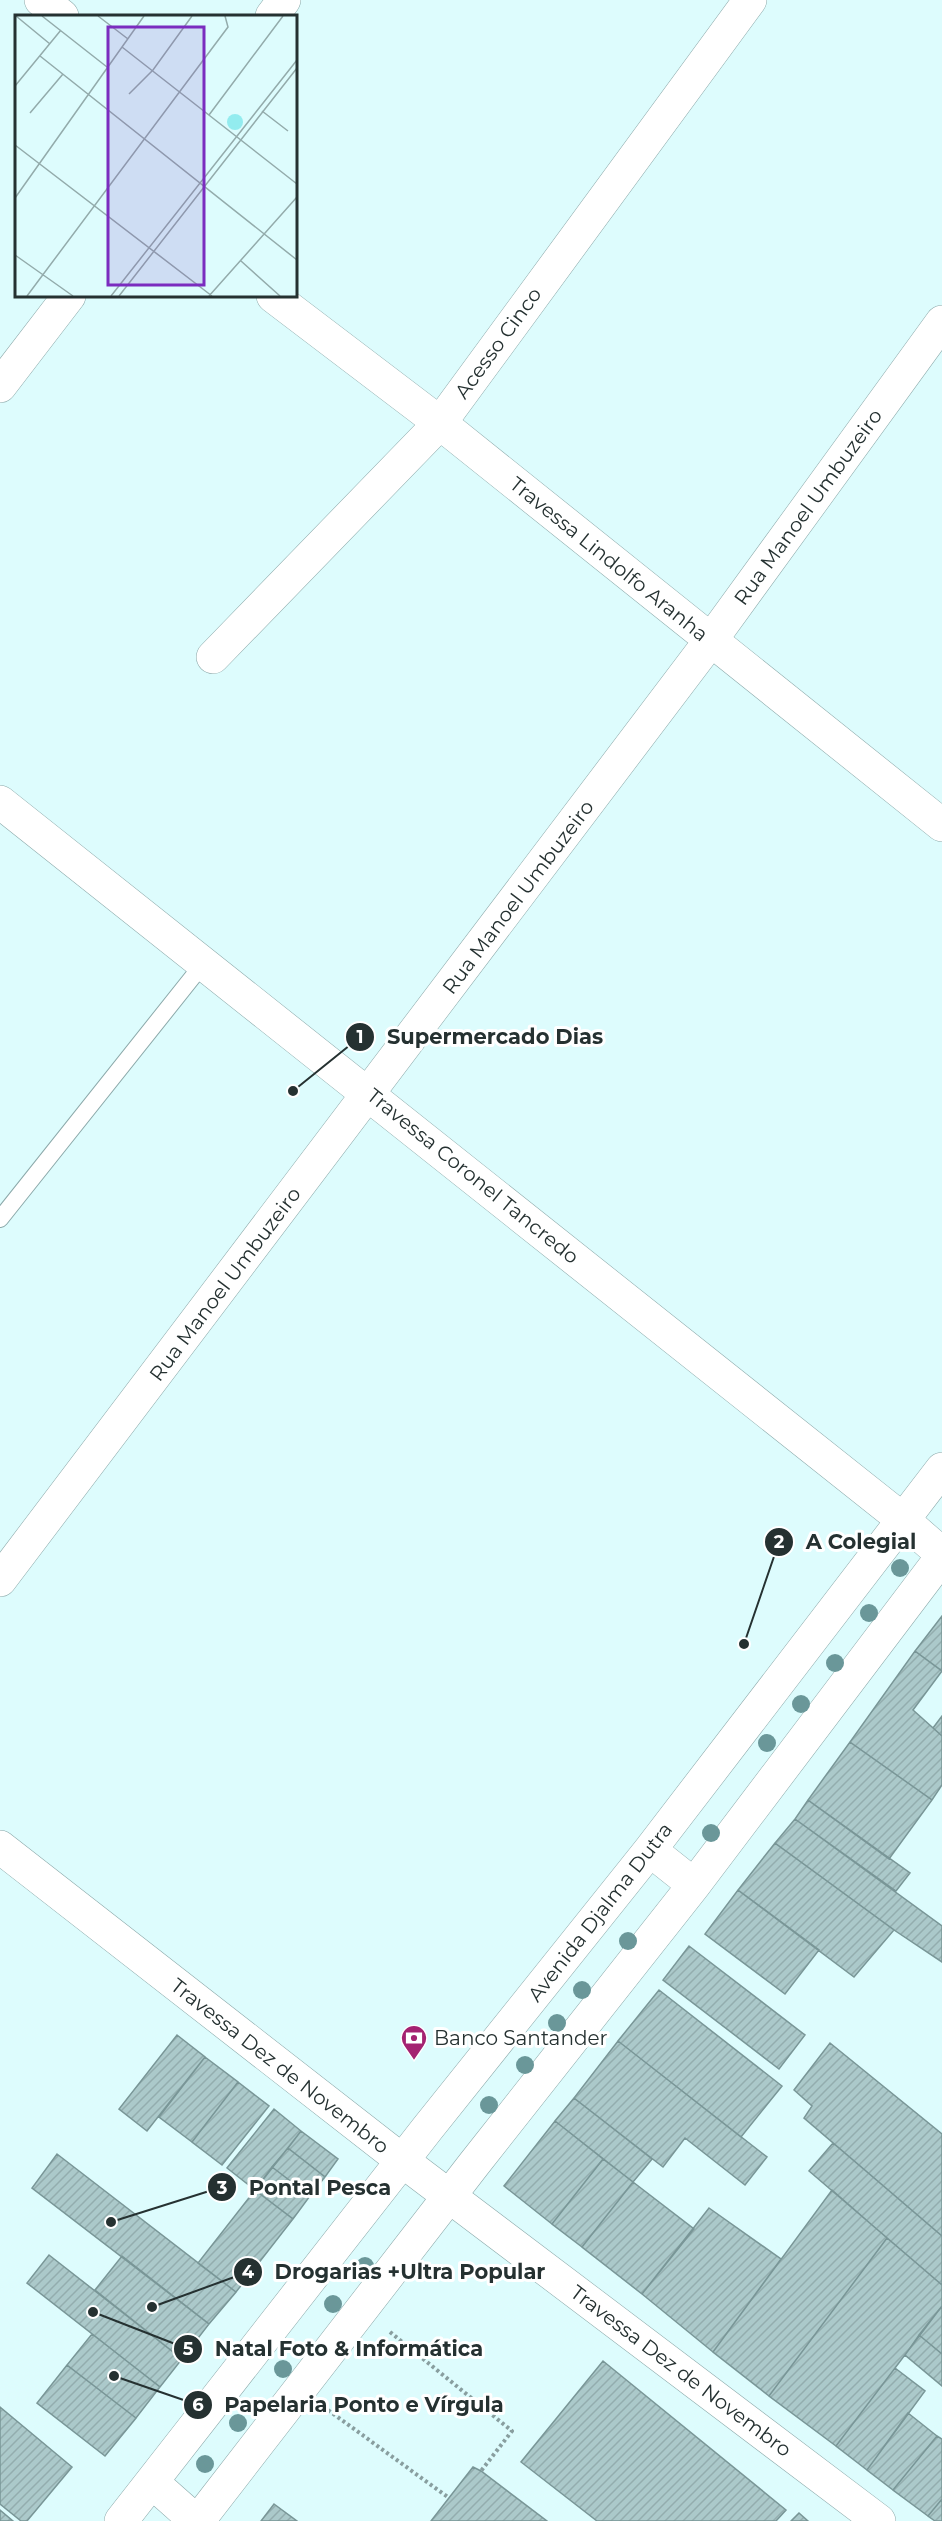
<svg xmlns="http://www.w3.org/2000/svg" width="942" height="2521" viewBox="0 0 942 2521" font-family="Montserrat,sans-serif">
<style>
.building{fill:url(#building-hatch);stroke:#799697;stroke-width:1.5}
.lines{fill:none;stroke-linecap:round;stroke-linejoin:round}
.lane-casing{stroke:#8ca9aa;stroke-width:18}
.street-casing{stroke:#8ca9aa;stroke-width:34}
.secondary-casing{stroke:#8ca9aa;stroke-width:34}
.path{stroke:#889e9f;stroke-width:4;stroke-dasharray:3 3;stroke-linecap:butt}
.lane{stroke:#fff;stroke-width:16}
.street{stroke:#fff;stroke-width:33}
.secondary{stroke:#fff;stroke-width:33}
.tree{fill:#6a9799}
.labels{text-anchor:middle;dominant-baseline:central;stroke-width:6;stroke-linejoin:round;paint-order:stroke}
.street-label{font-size:20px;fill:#253131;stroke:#fff}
.poi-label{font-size:20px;fill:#253131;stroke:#fff;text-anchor:start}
.inset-road{fill:none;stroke:#93abab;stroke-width:1.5}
.view{fill:#7b2cbf;fill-opacity:0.15;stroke:#7b2cbf;stroke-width:3}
.inset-edge{fill:none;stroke:#253131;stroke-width:3}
.leader{fill:none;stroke:#253131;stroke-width:2}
.callout-dot{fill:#253131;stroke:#fff;stroke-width:2}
.mark-label{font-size:18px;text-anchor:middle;font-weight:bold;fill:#fff}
.callout-label{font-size:21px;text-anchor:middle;font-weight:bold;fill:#253131;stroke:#fff;stroke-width:6;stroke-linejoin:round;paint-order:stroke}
</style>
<defs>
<pattern id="building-hatch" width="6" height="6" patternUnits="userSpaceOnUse" patternTransform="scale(1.5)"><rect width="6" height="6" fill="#abc9ca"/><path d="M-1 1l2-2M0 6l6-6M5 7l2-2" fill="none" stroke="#93adae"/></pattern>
</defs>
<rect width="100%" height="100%" fill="#ddfcfd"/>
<path class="building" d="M942 1616V1671L915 1651Z
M915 1651 942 1671 913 1710 942 1736V1785L932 1800 850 1742Z
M942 1716V1736L933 1728Z
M850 1742 932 1800 889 1859 808 1800Z
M808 1800 910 1873 896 1891 795 1819Z
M795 1819 942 1926V1962L894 1930 775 1843Z
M775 1843 894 1930 854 1977 738 1890Z
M738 1890 819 1950 785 1994 705 1934Z
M689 1946 805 2035 779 2069 663 1980Z
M659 1990 782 2086 741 2137 618 2041Z
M177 2035 205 2057 147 2131 119 2109Z
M618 2041 767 2157 745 2185 685 2138 663 2167 574 2098Z
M830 2043 942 2134V2236L804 2118 812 2106 794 2090Z
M205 2057 238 2082 192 2142 159 2117Z
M238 2082 269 2106 222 2165 192 2142Z
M574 2098 652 2159 633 2182 555 2121Z
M274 2109 301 2131 255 2190 227 2168Z
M555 2121 603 2159 552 2224 504 2186Z
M301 2131 338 2159 325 2177 288 2148Z
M833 2143 942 2236V2285L809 2171Z
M288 2148 325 2177 310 2196 272 2167Z
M57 2154 236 2292 209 2324 32 2188Z
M603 2159 633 2182 582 2247 552 2224Z
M272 2167 310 2196 293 2219 255 2190Z
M633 2182 694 2229 642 2294 582 2247Z
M255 2190 293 2219 236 2292 198 2263Z
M832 2190 887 2238 769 2396 713 2352Z
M709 2208 781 2259 713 2352 642 2294Z
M887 2238 942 2285V2306L836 2446 769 2396Z
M49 2255 182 2359 160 2387 27 2283Z
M122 2256 209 2324 182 2359 95 2290Z
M942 2306V2354L919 2335Z
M92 2334 160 2387 136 2418 67 2365Z
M919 2335 942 2354V2386L905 2355Z
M603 2361 786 2510 776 2521H597L521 2462Z
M67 2365 136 2418 105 2456 37 2403Z
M895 2368 925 2391 867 2470 836 2446Z
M0 2407 72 2467 27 2521H21L0 2504Z
M908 2413 937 2436 893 2490 867 2470Z
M937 2436 942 2439V2499L928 2516 893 2490Z
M473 2467 481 2471 547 2521H431Z
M942 2499V2521H935L928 2516Z
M274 2504 297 2521H261Z
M0 2510 13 2521H0Z
M799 2513 808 2521H791Z"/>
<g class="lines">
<g class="lane-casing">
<path id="lane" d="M0 1219 203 964"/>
</g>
<g class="street-casing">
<path id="street" d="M41 0 62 16
M272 16 284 0
M273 296 440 423 942 825
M0 386 69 296
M213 657 440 423 750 0
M0 802 902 1519 942 1554
M0 1580 711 640 942 322
M0 1847 404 2162 879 2521"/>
</g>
<g class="secondary-casing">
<path id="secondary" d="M650 1850 694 1885
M152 2482 196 2521
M121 2521 427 2129 650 1850 942 1469
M198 2521 474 2164 694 1885 942 1557"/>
</g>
<path class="path" d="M390 2332 512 2431 481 2471
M328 2410 449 2498"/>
<use href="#lane" class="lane"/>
<use href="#street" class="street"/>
<use href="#secondary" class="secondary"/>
</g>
<g class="tree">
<circle cx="900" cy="1568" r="9"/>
<circle cx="869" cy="1613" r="9"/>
<circle cx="835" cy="1663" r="9"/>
<circle cx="801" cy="1704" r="9"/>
<circle cx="767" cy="1743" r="9"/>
<circle cx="711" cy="1833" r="9"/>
<circle cx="628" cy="1941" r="9"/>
<circle cx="582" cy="1990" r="9"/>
<circle cx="557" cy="2023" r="9"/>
<circle cx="525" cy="2065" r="9"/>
<circle cx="489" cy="2105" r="9"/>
<circle cx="365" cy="2266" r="9"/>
<circle cx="333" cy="2304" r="9"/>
<circle cx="283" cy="2369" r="9"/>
<circle cx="238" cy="2423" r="9"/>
<circle cx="205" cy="2464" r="9"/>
</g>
<defs>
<g id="bank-pin" transform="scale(1.35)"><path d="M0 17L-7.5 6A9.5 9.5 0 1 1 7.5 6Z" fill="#a42271" stroke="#fff"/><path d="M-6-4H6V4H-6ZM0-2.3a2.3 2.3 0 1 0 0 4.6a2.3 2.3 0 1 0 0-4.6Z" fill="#fff"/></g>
</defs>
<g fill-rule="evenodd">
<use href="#bank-pin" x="414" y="2038"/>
</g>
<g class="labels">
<g class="street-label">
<text transform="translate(498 343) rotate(-54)">Acesso Cinco</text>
<text transform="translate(808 507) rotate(-54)">Rua Manoel Umbuzeiro</text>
<text transform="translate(609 559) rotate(39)">Travessa Lindolfo Aranha</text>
<text transform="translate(518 897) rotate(-53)">Rua Manoel Umbuzeiro</text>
<text transform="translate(473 1176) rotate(39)">Travessa Coronel Tancredo</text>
<text transform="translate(225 1284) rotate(-53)">Rua Manoel Umbuzeiro</text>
<text transform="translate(600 1912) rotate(-52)">Avenida Djalma Dutra</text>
<text transform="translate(280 2066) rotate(38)">Travessa Dez de Novembro</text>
<text transform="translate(681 2371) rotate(37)">Travessa Dez de Novembro</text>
</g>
<g class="poi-label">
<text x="434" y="2038">Banco Santander</text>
</g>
</g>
<g transform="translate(15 15)">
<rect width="282" height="282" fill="#ddfcfd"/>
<path d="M212 107a8 8 0 1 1 16 0a8 8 0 1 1-16 0Z" fill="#93ecef"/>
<path class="inset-road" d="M1 1 35 29M27 1 92 52M83 1 113 24M107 32 282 169M25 41 282 245M0 71 46 15M114 79 138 55 177 1M247 96 273 116M15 98 48 59M194 100 268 1M0 130 197 281M0 183 129 1M0 240 58 281M226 246 265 281M12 281 213 12 210 1M96 281 282 45M104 281 282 53M194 281 282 182"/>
<path class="view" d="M93 12H189V270H93Z"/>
<rect width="282" height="282" class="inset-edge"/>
</g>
<path class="leader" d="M293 1091L360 1037M744 1644L779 1542M111 2222L222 2187M152 2307L248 2272M93 2312L188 2349M114 2376L198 2405"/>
<g class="callout-dot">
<circle cx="293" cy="1091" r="6"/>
<circle cx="744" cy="1644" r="6"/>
<circle cx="111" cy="2222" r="6"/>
<circle cx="152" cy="2307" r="6"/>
<circle cx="93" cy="2312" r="6"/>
<circle cx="114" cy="2376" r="6"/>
<circle cx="360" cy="1037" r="15"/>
<circle cx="779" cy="1542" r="15"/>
<circle cx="222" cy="2187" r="15"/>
<circle cx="248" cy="2272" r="15"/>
<circle cx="188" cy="2349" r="15"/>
<circle cx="198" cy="2405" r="15"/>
</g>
<g class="mark-label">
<text x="360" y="1043">1</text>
<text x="779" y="1548">2</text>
<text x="222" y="2194">3</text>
<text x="248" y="2278">4</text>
<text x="188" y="2355">5</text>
<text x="198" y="2411">6</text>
</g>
<g class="callout-label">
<text x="495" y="1044">Supermercado Dias</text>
<text x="861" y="1549">A Colegial</text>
<text x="320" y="2195">Pontal Pesca</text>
<text x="410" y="2279">Drogarias +Ultra Popular</text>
<text x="349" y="2356">Natal Foto &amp; Informática</text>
<text x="364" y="2412">Papelaria Ponto e Vírgula</text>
</g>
</svg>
